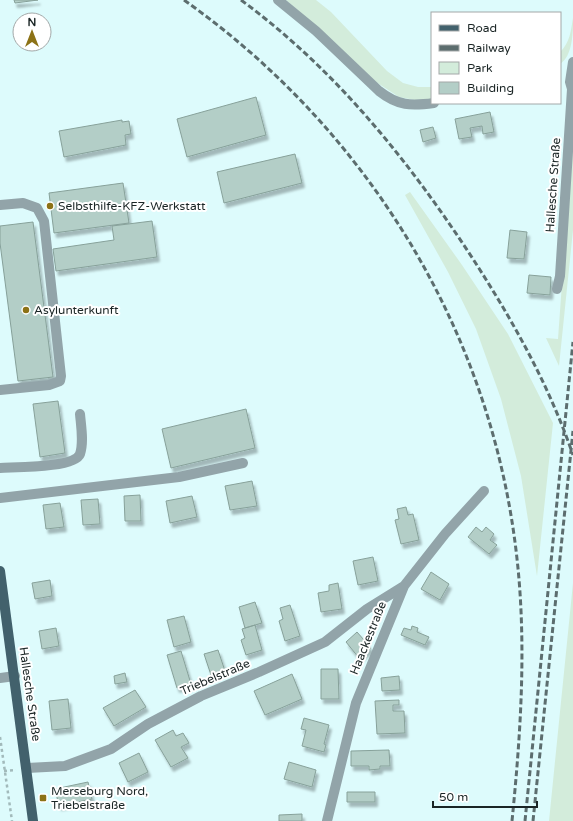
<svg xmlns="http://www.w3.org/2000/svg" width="573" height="821" viewBox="0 0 573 821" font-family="'Varela Round',sans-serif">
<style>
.green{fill:#d3ecdb}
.building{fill:#b3cec7;stroke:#87a19a;filter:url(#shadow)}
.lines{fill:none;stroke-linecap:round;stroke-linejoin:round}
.path{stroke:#a2babb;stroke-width:2.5;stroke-dasharray:3 3;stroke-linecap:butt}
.minor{stroke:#92a4a9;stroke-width:10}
.major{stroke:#42616c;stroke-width:10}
.rail{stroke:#5c6d6e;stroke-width:3;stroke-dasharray:6 3;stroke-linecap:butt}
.poi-dot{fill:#8c7216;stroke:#fff;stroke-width:1.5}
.labels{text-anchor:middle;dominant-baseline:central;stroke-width:4;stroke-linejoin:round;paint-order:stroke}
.street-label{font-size:12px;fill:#1a2525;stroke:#fff}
.poi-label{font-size:12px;fill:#1a2525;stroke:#fff;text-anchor:start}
</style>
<defs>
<filter id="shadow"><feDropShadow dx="2.5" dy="4.5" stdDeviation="1" flood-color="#0004"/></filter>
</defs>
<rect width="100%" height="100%" fill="#ddfbfc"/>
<path class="green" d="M286 0H316L331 12 387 71 403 83 418 87H432V99L415 100 399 97 376 82 333 41Z
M573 18C573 32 573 56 560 64V52C570 43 571 30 573 18Z
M573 130V230L559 366 546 338 558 339Z
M410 192 462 265 508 334 553 423 537 576 521 476 501 399 476 329 448 272 405 195Z
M573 583V821H549Z"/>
<path class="building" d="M14 0H38L15 3Z
M256 97 266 135 187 157 177 119Z
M490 112 494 132 483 134 482 126 470 128 472 137 459 139 455 119Z
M122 120V122L129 121 131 134 125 135 126 145 64 157 59 131Z
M433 127 436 138 423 142 420 130Z
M295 154 302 183 224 203 217 172Z
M123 183 129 223 54 233 49 193Z
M152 221 157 257 56 271 53 249 114 240 112 226Z
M33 222 53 377 18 381 0 243V226Z
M510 230 527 232 524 259 507 258Z
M529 275 551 277 550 295 527 293Z
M58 401 65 453 40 457 33 404Z
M246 409 255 448 171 468 162 429Z
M252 481 257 506 230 510 225 486Z
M140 495 141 521H125L124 496Z
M192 496 197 517 170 523 166 501Z
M98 499 100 524 83 525 81 500Z
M60 503 64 527 46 529 43 505Z
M406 507 408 515 413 514 419 540 401 544 395 520 399 519 397 509Z
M476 527 482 532 486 527 494 534 490 540 497 545 489 554 468 537Z
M373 557 378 581 358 585 353 561Z
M431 572 449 584 440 600 421 589Z
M50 580 52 596 35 599 32 583Z
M338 583 342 609 321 612 318 593 329 591V585Z
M255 602 262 623 245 628 239 607Z
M290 605 300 636 285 641 279 621 283 619 280 608Z
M184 616 191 642 174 647 167 620Z
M255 625 262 650 246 655 241 640 245 638 242 629Z
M412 626 418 628 417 632 429 637 425 645 401 635 404 628 411 630Z
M56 628 59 646 42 649 39 631Z
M357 632 371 648 359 658 346 642Z
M218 650 225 671 211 675 204 654Z
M181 651 191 684 177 688 167 655Z
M321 669H338L339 699H321Z
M125 673 127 682 115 684 114 676Z
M292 674 302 699 265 715 254 691Z
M399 676 400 690 382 691 381 678Z
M135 690 146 707 114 726 103 708Z
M68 699 71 728 52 730 49 701Z
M399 700V705H393V711H404L405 733 377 734 375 701Z
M304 718 329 725 324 744 326 745 324 752 302 746 306 730 301 729Z
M173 730 176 736 183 733 189 743 181 747 188 758 171 767 155 740Z
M389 750 390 766H380V769L369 770V766H351V751Z
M139 753 148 772 128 782 119 763Z
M289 762 316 770 312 787 284 779Z
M88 782 92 799 59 806 55 789Z
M347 792H375V802H347Z
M302 814V821H279V815Z"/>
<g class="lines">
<path class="path" d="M0 737 12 821
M4 771 16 770"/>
<path class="minor" d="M278 0 316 31 379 91C398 106 411 106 434 103
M0 205 23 203 37 208 44 221 61 376 60 381 49 385 0 390
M557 289 560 276 572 89 570 82 573 62
M0 468C14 467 75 468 80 454 84 442 81 426 80 414
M0 498 179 477 243 463
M0 678 15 676
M27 768 65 766 111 749 148 724 201 696 259 672 325 642 367 609 404 586
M327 821 356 703 404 586 445 534 484 491"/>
<path class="major" d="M0 571 33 821"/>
<path class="rail" d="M184 0C366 129 489 327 516 550 527 640 521 731 512 821
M241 0C336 70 409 161 473 259 513 321 549 385 573 455
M525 821 573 342
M533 821 573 431"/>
</g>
<g class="poi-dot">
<circle cx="50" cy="206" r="4"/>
<circle cx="26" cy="310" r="4"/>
<rect x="39" y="794" width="8" height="8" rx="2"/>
</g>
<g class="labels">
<g class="street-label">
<text transform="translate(553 185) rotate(-86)">Hallesche Straße</text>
<text transform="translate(368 638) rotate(-68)">Haackestraße</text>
<text transform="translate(215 677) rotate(-23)">Triebelstraße</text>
<text transform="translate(30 694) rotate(82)">Hallesche Straße</text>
</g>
<g class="poi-label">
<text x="58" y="206">Selbsthilfe-KFZ-Werkstatt</text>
<text x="34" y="310">Asylunterkunft</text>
<text x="51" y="791">Merseburg Nord,<tspan x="51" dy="14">Triebelstraße</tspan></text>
</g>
</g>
<rect x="431" y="12" width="130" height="92" fill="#ffffff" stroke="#a3a8a8"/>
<rect x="439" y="25" width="20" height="6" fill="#42616c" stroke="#a3a8a8"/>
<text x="467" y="32" font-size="12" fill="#1a2525">Road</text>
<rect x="439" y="45" width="20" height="6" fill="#5c6d6e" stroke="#a3a8a8"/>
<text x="467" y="52" font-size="12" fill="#1a2525">Railway</text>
<rect x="439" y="62" width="20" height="12" fill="#d3ecdb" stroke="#a3a8a8"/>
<text x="467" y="72" font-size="12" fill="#1a2525">Park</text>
<rect x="439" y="82" width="20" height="12" fill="#b3cec7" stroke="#a3a8a8"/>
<text x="467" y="92" font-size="12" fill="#1a2525">Building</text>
<g transform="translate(32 32)"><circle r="19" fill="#ffffff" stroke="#a3a8a8"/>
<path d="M0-3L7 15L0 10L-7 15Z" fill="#8c7216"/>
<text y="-6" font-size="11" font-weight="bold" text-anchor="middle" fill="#1a2525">N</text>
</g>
<path d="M433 801v6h104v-6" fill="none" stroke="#1a2525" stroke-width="2"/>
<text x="439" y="801" font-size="12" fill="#1a2525" stroke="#ffffff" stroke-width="3" paint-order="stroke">50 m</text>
</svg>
